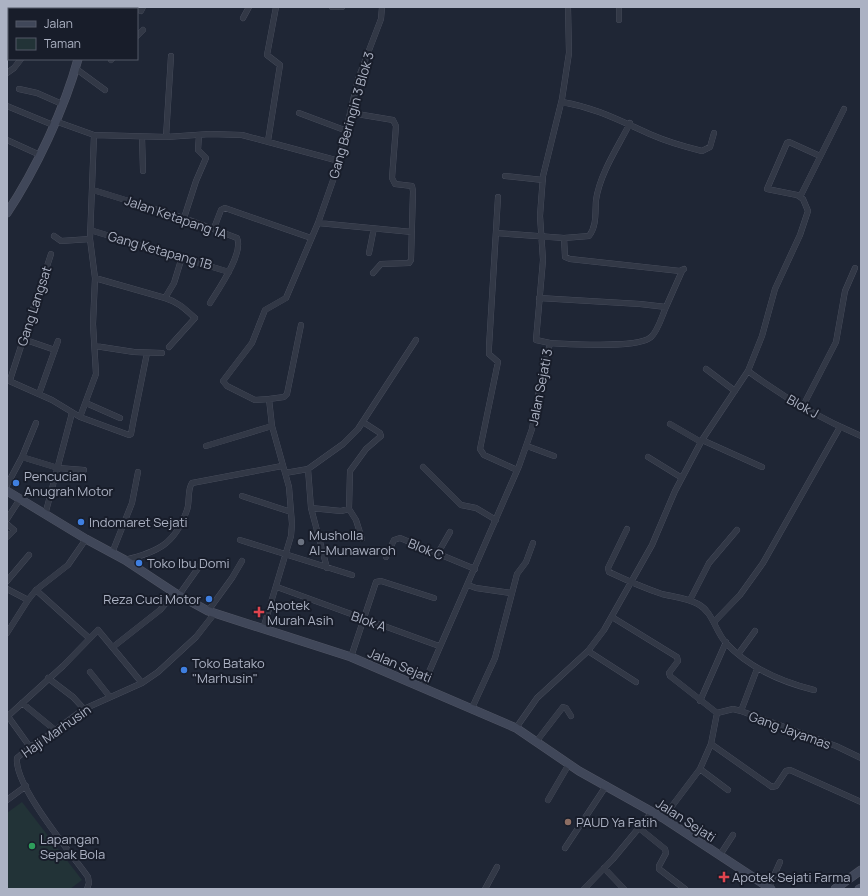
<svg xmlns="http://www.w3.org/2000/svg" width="868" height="896" viewBox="0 0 868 896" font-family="Manrope,sans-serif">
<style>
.green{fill:#223337}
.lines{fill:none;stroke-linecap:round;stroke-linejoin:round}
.minor-casing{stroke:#505564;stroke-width:6}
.secondary-casing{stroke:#505564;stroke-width:9}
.minor{stroke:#323846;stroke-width:5.5}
.secondary{stroke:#404759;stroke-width:8}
.shop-dot{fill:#3f7fe0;stroke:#181d2a;stroke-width:1.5}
.worship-dot{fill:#6b7280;stroke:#181d2a;stroke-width:1.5}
.health-dot{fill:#e0444e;stroke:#181d2a;stroke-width:1.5}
.education-dot{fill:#8d6e63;stroke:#181d2a;stroke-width:1.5}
.leisure-dot{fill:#2e9e5b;stroke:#181d2a;stroke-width:1.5}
.labels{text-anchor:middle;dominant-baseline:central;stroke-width:4;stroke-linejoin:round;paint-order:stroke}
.street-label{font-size:13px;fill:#acb2c3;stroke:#181d2a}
.poi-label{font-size:13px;fill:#acb2c3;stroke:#181d2a;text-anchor:start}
</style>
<rect width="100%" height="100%" fill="#1f2635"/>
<path class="green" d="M22 802 82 880 70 889H7V813Z"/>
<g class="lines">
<g class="minor-casing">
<path id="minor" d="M33 7 40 9
M332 7H342
M619 7V20
M137 9 141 11 143 7
M243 18 249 7
M137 36 143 30
M111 60 112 59
M75 68 105 90
M7 73 14 68 21 59
M19 89 37 93 62 104
M562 102C597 108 620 121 652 135 668 142 686 147 702 151L710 147 714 133
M7 106 53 125
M299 113 347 131
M351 113 393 120 396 126 392 178 395 184 412 186 413 191 411 260 409 263 381 264 373 273
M55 121 94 135 166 137 210 134 242 135 339 161
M142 137 143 171
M166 137 171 56
M7 140 40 155
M268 141 280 65 267 55 276 7
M505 176 543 180
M93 190 184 218 237 238C244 253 218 290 210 303
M498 197 489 347V354L498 362 480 449 484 455 517 470
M800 197 844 109
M184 218 196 181 206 158 198 150 199 135
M318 223 412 232
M214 228 221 210 225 208 311 238
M90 230 229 272
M496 233 564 238 589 236C597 226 595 212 596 200 600 173 618 147 630 123
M54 236 61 241 90 239
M564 238 565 257 570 259 680 271 684 269
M369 253 374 228
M95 278 165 298C178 302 185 309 195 318L169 347
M165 298 174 283 182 257
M539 298 640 304 666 307 682 271
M23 339 55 350
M550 343C571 344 638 349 651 337 658 331 662 316 666 307
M95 346 134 352 162 353
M706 369 735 391
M748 371C783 397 821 419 861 436
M7 380 52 400 80 417 129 435 131 434 133 423 147 353
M10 380 51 254
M39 394 58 341
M269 399 284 397 287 394 301 325
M86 403 120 418
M803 406 836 342 845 291 855 268
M80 417 96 374 93 324 95 278 90 239 94 135
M670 424 701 442
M702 440 762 467
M206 446 272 426
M527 446 554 456
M22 457 58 468 84 470
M648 457 682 478
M423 467 461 505 476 508 496 520
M308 469 311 508 327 568
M285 473 308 469 343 444 358 429 416 340
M7 485 22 457 36 423
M242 496 291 512
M311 508 341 511 349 509 350 471 366 449 381 436 380 433 363 422
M349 509 356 520 362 539
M45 515 72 413
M7 519 20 499
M7 524 14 530 7 537
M627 529 608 568 609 572C626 580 644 588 662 594 674 597 687 598 698 604 713 612 715 631 726 643 749 668 782 682 814 690
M240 540 352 575
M112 553 132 503 138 472
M438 553 450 532
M386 557 394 540 400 538 475 569
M125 560C158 552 175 544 187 510 190 502 187 490 192 483L282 466
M7 581 29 555
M468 585 476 588 511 593
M277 587 439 646
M7 589 28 600
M36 590 89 638
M179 595 201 564
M690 600 709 563 737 530
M208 611 232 578 242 561
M612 617 677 657 678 661 669 673 670 676 717 713
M714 622 740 595 763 563 840 427
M263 629 291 536 292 524 289 487 272 426 269 399 255 400 227 386 223 381 252 343 265 310 286 298 318 223 337 169 358 79 381 19 382 7
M7 633 28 600 36 590 68 565 86 539
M113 647 160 610 175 593
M588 651 636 682
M739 653 755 631
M351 657 376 582 381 581 434 598
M90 672 110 697
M48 678 73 697 84 709
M422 688 519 466 532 429 539 390 550 343 536 340 543 260 540 216 543 176 562 99 569 53 568 7
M700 701 726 642
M22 703 55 730
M472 708 495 658 517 574 526 562 533 543
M741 711 757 669
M717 713 733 709 741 711 836 746 861 758
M7 715 30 747
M8 716 63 666 98 630 142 683
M516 728 537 698 588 651 604 630 652 545 675 491 702 440 748 371 762 336 775 289 800 235 808 211 803 199 797 195 767 189 787 143 789 142 820 156
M536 742 563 707 566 708 571 716
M711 744 772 787 776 786 786 771 790 770 861 802
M700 769 728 790
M7 800 26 786
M548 800 569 764
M663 818 700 769 711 744 717 713
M639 828 665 849 666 853 659 866V869L685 889
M565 848 606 786
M720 855 733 835
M604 868 624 889
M769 887 780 862
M87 889 89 883 88 877C71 853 14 786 17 758L30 747 46 737 84 709 142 683 158 672 196 637 214 614
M485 889 497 867
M584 889 613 859 652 812"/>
</g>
<g class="secondary-casing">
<path id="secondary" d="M87 9V7
M7 213C35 171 65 108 78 59
M7 491 86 539 125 560 175 593 208 611 351 657 516 728 579 771 663 818 771 889
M835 889 861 870
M859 889 861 888"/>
</g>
<use href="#minor" class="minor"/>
<use href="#secondary" class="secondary"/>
</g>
<g class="shop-dot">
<circle cx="16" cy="483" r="4"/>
<circle cx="81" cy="522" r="4"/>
<circle cx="139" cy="563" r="4"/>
<circle cx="209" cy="599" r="4"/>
<circle cx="184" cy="670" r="4"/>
</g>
<circle class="worship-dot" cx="301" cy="542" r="4"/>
<g class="health-dot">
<path d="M257 606h4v4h4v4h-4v4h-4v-4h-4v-4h4z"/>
<path d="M722 871h4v4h4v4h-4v4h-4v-4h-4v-4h4z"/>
</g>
<circle class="education-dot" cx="568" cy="822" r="4"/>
<circle class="leisure-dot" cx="32" cy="846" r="4"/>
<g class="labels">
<g class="street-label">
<text transform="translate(351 115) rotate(-74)">Gang Beringin 3 Blok 3</text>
<text transform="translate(176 217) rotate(19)">Jalan Ketapang 1A</text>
<text transform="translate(160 250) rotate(16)">Gang Ketapang 1B</text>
<text transform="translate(34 306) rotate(-72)">Gang Langsat</text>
<text transform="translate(540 387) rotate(-79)">Jalan Sejati 3</text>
<text transform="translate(803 406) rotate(29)">Blok J</text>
<text transform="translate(426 549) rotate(22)">Blok C</text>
<text transform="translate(369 621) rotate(19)">Blok A</text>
<text transform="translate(400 665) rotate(23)">Jalan Sejati</text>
<text transform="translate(790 730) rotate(20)">Gang Jayamas</text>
<text transform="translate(56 731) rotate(-35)">Haji Marhusin</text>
<text transform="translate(686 820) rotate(33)">Jalan Sejati</text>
</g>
<g class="poi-label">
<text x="24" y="476">Pencucian<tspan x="24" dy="15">Anugrah Motor</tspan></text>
<text x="89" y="522">Indomaret Sejati</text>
<text x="309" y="535">Musholla<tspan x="309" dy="15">Al-Munawaroh</tspan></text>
<text x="147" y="563">Toko Ibu Domi</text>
<text x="201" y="599" text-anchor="end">Reza Cuci Motor</text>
<text x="267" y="605">Apotek<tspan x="267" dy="15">Murah Asih</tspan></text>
<text x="192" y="663">Toko Batako<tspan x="192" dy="15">"Marhusin"</tspan></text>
<text x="576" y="822">PAUD Ya Fatih</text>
<text x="40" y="839">Lapangan<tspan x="40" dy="15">Sepak Bola</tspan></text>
<text x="732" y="877">Apotek Sejati Farma</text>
</g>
</g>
<rect width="868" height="896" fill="none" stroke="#acb2c3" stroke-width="16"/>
<rect x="8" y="8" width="130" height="52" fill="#181d2a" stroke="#535967"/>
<rect x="16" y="21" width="20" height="6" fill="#404759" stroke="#535967"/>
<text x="44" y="28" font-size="12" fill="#acb2c3">Jalan</text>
<rect x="16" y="38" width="20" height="12" fill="#223337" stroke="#535967"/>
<text x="44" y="48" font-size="12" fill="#acb2c3">Taman</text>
</svg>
